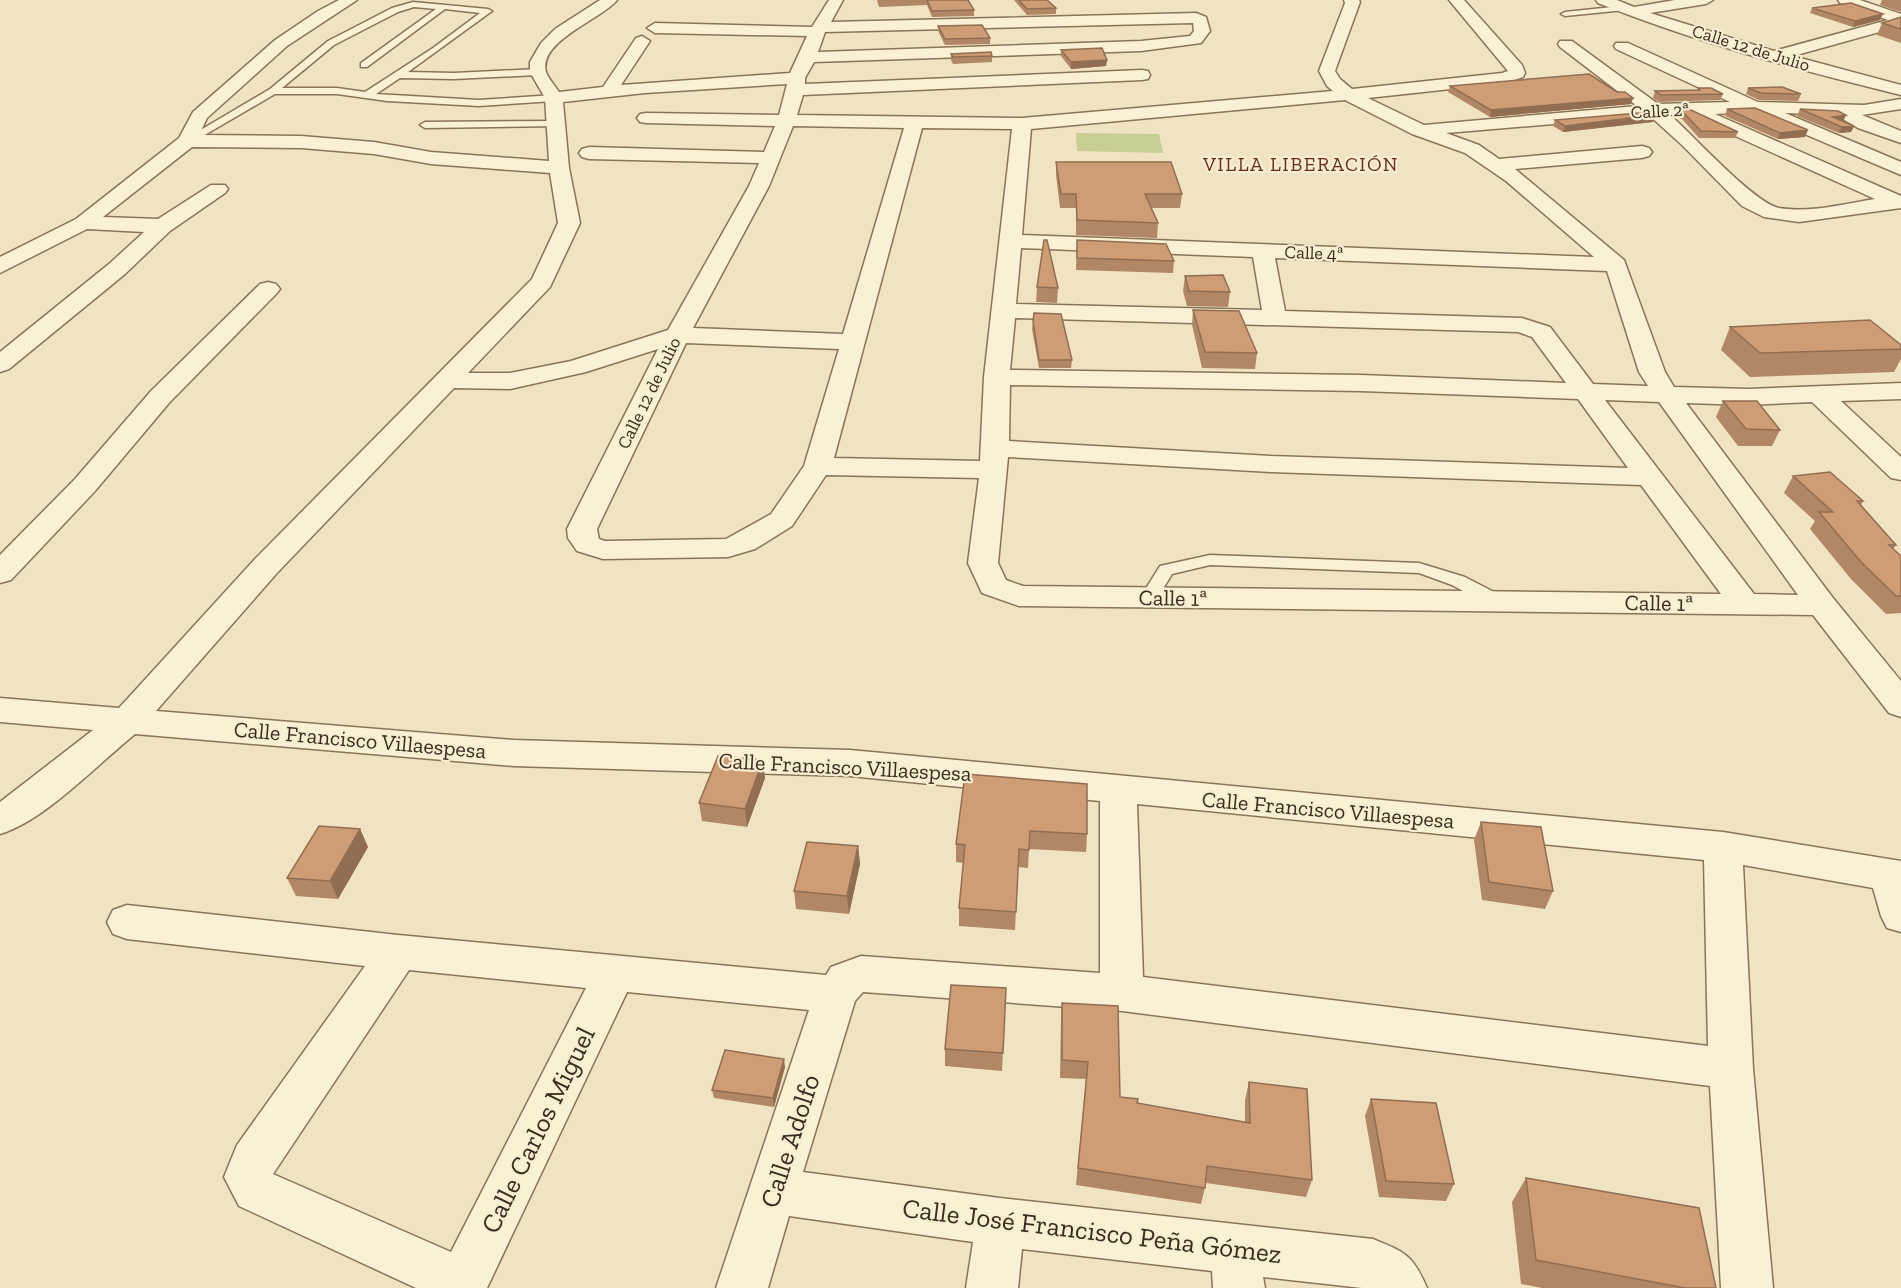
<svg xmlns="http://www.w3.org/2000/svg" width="1901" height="1288" viewBox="0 0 1901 1288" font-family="'Zilla Slab',serif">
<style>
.green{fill:#c6ce94}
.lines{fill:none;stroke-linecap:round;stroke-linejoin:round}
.service-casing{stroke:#8a7458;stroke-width:3}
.minor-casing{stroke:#8a7458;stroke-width:3}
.service{fill:#faf0d4;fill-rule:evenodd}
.minor{fill:#faf0d4;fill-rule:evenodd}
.wall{fill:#b28765}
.shaded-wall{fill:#916e52}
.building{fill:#cf9d75;stroke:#916e52;stroke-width:1.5}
.labels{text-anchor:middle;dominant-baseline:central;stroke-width:4.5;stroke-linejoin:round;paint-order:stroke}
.far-street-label{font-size:18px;fill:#392b1d;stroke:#f7edd1}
.far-neighbourhood-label{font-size:20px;letter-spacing:1.5px;fill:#672d1a;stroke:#f7edd1}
.street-label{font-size:22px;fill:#392b1d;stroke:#f7edd1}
.near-street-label{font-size:27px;fill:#392b1d;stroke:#f7edd1}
</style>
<rect width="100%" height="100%" fill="#f0e3c1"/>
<path class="green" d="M1076 133 1159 134 1163 153 1077 151Z"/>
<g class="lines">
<g class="service-casing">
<path id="service" d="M413 2 488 9 492 11 408 72 454 73 538 69 543 72 538 75 454 79 400 78 376 94 479 100 554 95 559 98 554 101 479 106 387 101 337 94H275L191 143 182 141 270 89 328 41 392 8ZM414 7 436 9 361 63V67H367L445 9 480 13 433 48 365 92 337 88H282L334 45 398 12Z
M1622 6H1625V10L1565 16 1561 14 1565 12Z
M555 121 560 124 559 126 425 128 420 125 425 122Z
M1210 555 1419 563 1465 577 1492 591 1504 601 1501 605H1489L1452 585 1419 573 1210 565 1172 574 1155 602H1143L1140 598 1160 566Z"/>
</g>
<g class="minor-casing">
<path id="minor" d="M339 0H357L287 46 207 118 199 135 301 136 374 142 431 152 549 161 545 98 530 72V62L541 43 555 29 600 0H617C602 19 538 41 546 72 548 78 555 86 559 92L603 87 636 38 642 36 650 41 621 85 790 73 807 36 655 33 647 28 655 23 812 27 829 0H843L831 22 1196 13 1206 17 1210 31 1201 43 1141 51 814 62 805 78V84L1142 70 1148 71 1150 75 1148 79 1142 80 803 95 797 115 1022 118 1333 91 1327 86 1319 71 1345 3 1344 0H1359L1360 2 1335 71 1340 79 1352 89 1502 73 1508 71 1449 0H1464L1522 65 1525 73 1523 77 1506 83 1368 98 1424 125 1637 106 1560 47 1558 44 1560 41H1572L1658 104 1730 102 1616 49 1614 46 1616 43H1628L1758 102 1864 105 1901 99V109L1862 115 1901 131V143L1858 128 1836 115 1785 113 1901 162V175L1753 112 1715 114 1901 196V208L1799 222 1764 217 1742 206 1683 146 1650 116 1446 133 1479 145 1499 159 1642 146 1649 148 1652 152 1649 156 1642 158 1515 169 1624 260 1665 372 1674 387 1748 389 1901 383V399L1841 401 1901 457V480L1891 478 1812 402 1748 405 1686 403 1833 598 1901 681V717L1889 713 1813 615 1019 606 982 593 968 563 979 478 826 475 792 526 755 549 728 557 603 559 577 551 568 538 567 529 658 349 586 372 510 389 454 388 277 573 156 711 514 740 850 750 1723 832 1901 861V932L1887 928 1881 916 1873 888 1743 865 1753 1069 1773 1288H1721L1710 1086 1122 1011 863 992 855 1001 803 1172 1000 1198 1373 1239C1405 1252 1413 1255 1427 1288H1362L1263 1277 1265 1288H1213L1212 1271 1022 1249 1018 1288H966L973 1242 789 1216 768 1288H716L809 1010 627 992 487 1288H416L239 1206 224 1177 237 1145 365 966 127 939 113 934 107 922 113 910 127 905 398 935 826 975 831 967 861 956 1100 973V801L850 776 514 766 135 734C98 764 44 821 0 834V802L93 730 0 722V698L119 708 255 559 532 279 558 223 550 173 431 164 374 154 301 148 192 147 103 217 158 219 211 185H225L228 189 225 193 170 231 125 274 9 369 0 372V352L109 264 144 232 87 229 0 273V257L76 219 179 138 193 112 275 40 318 11ZM1193 23 1194 31 1190 36 1141 41 818 52 825 32ZM787 84 779 115 646 113 640 114 637 118 640 122 646 123 775 126 764 152 589 147 582 149 579 153 582 157 589 159 759 163 749 186 668 330 571 361 510 373H468L550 287 580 223 569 168 563 102 645 93ZM1345 100 1412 134 1465 153 1506 181 1594 257 1022 235 1031 129ZM1690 114 1691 116 1875 199C1844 204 1810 213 1779 208 1754 203 1693 135 1670 115ZM793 126 904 128 843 334 693 328 769 186ZM922 128 1012 129 984 377 980 461 834 458ZM1021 248 1253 257 1262 310 1016 304ZM1275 258 1607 271 1639 372 1648 386 1593 384 1550 327 1522 318 1285 311ZM1015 318 1518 332 1532 337 1566 383 1361 375 1010 370ZM686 343 839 349 804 466 771 514 726 539 605 541 599 539 597 529ZM1010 385 1361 391 1578 399 1628 468 1271 456 1009 441ZM1605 400 1659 402 1798 595 1754 594ZM1008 457 1271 472 1641 485 1721 594 1023 586 1006 580 998 563ZM1137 804 1704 860 1708 1046 1143 977ZM409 970 586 988 451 1252 273 1174Z
M1596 0H1617L1634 7 1675 0H1713L1706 4 1650 13 1774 51 1888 20 1840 3 1838 0H1860L1901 14V26L1793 56 1901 85V95C1798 70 1696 42 1598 3Z
M268 282 276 284 280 289 276 294 169 403 95 491 11 580 0 583V555L75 479 151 391 260 284Z"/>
</g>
<use href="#service" class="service"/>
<use href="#minor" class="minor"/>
</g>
<path class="wall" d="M877 0H968L974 10V16L932 17 927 5 879 7Z
M1014 0H1047L1056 8V14L1027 15Z
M1882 0H1901V12L1880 5Z
M1812 8 1880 20 1853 27 1810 13Z
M1901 17V43L1877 35 1882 23Z
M938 26 990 38V44L945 45 938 31Z
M1061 50 1107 60 1106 66 1071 69 1061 56Z
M951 54 992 56V62L953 64 951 60Z
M1450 86 1617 92 1633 98 1631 104 1490 117 1448 92Z
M1698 88 1723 94 1720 100 1659 102 1653 98 1655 91 1697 90Z
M1748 88 1801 94 1798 101 1759 100 1746 94Z
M1727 109 1805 137 1778 139 1725 116Z
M1800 109 1846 115 1843 121 1854 126 1851 132 1839 133 1797 116Z
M1678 110 1738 132 1735 138H1699L1682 119 1675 117Z
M1655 115 1653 122 1563 132 1553 126 1555 120Z
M1056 162 1182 194 1180 208H1151L1158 223 1157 238 1076 235V208H1060L1056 175Z
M1077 240 1174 261 1173 273 1076 270Z
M1185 276 1230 292 1228 307 1187 306 1183 291Z
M1037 287 1058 288 1057 303 1036 302Z
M1193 310 1257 353 1255 369 1202 368 1192 325Z
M1033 321 1072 360 1071 368H1039L1032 329Z
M1730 327 1901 345V359L1894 372 1750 377 1721 350Z
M1723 401 1780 430 1772 446H1738L1716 417Z
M1793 476 1863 501 1861 505 1896 545 1893 549 1901 556V613L1886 614 1851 579 1810 529 1815 521 1784 493Z
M965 774 1087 834 1086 852 1029 849 1028 868 1018 867 1015 930 959 926V908L964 863 956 862V844Z
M765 778 747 827 702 821 699 803Z
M1481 822 1553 891 1545 909 1482 900 1474 840Z
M360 829 368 847 338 899 296 896 287 878Z
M858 846 860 864 849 914 796 909 794 891Z
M1006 988 1002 1071 945 1066V1049Z
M1062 1003 1120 1097 1137 1103 1245 1122V1100L1249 1082 1312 1180 1306 1197 1206 1183 1201 1204 1076 1185 1086 1079 1060 1078 1061 1020Z
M785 1067 774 1107 714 1098 712 1090Z
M1371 1099 1454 1184 1446 1201 1379 1197 1365 1116Z
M1526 1178 1716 1288H1542L1521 1284 1512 1202Z"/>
<path class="shaded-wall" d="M1883 14 1880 20 1853 27 1855 21Z
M1107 60 1106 66 1071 69V62Z
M1633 98 1631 104 1490 117 1491 110Z
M1655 115 1653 122 1563 132 1565 126Z
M1846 115 1843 122 1833 117Z
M1854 126 1851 132 1839 133 1842 127Z
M1808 130 1805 137 1778 139 1780 133Z
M763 760 765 778 747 827 745 809Z
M360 829 368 847 338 899 330 881Z
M858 846 860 864 849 914 847 896Z
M784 1059 785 1067 774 1107 773 1098Z"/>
<path class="building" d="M927 0H968L974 10 932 11Z
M1019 0H1047L1056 8 1027 9Z
M1851 3 1883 14 1855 21 1812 8Z
M1901 17V29L1882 23Z
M982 25 990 38 945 39 938 26Z
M1102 48 1107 60 1071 62 1061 50Z
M991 52 992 56 953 57 951 54Z
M1589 74 1617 92H1625L1633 98 1491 110 1450 86Z
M1782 87 1801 94 1761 93 1748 88Z
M1698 88H1711L1723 94 1661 95 1655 91 1700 90Z
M1755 108 1808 130 1780 133 1727 109Z
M1800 109 1838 111 1846 115 1833 117 1854 126 1842 127Z
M1678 110H1691L1738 132 1701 131 1684 113Z
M1651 112 1655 115 1565 126 1555 120Z
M1056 162H1171L1182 194H1145L1158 223 1077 220 1076 194H1061Z
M1044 240H1047L1058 288 1037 287Z
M1077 240 1166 244 1174 261 1077 258Z
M1223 275 1230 292 1189 291 1185 276Z
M1193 310 1239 311 1257 353 1205 352Z
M1034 313 1061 314 1072 360H1039L1033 321Z
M1870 320 1901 345V349L1760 353 1730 327Z
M1723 401H1757L1780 430 1746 429Z
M1830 472 1863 501H1857L1896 545H1889L1901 556V596H1896L1861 562 1819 512H1833L1793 476Z
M718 756 763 760 745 809 699 803Z
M965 774 1087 784V834L1030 831 1029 850 1019 849 1016 912 959 908 965 845 956 844Z
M1481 822 1541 827 1553 891 1489 882Z
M319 826 360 829 330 881 287 878Z
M807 842 858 846 847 896 794 891Z
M951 985 1006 988 1003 1053 945 1049Z
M1062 1003 1118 1006 1120 1097 1138 1099 1137 1103 1250 1123 1249 1082 1307 1089 1312 1180 1207 1166 1205 1188 1078 1168 1088 1062 1062 1060Z
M725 1050 784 1059 773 1098 712 1090Z
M1371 1099 1436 1103 1454 1184 1386 1181Z
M1526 1178 1699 1208 1716 1288H1685L1536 1260Z"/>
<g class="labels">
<g class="far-street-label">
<text transform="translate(1751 48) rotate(17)">Calle 12 de Julio</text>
<text transform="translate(1660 111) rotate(-3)">Calle 2ª</text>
<text transform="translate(1314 253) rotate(2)">Calle 4ª</text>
<text transform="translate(649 393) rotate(-64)">Calle 12 de Julio</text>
</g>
<g class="far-neighbourhood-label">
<text x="1301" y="164">VILLA LIBERACIÓN</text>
</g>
<g class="street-label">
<text transform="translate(1173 598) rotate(1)">Calle 1ª</text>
<text transform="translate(1659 603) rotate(1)">Calle 1ª</text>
<text transform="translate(360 740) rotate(5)">Calle Francisco Villaespesa</text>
<text transform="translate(845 767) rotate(3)">Calle Francisco Villaespesa</text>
<text transform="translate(1328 810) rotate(5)">Calle Francisco Villaespesa</text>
</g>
<g class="near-street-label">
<text transform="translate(538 1130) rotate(-64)">Calle Carlos Miguel</text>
<text transform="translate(790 1141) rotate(-72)">Calle Adolfo</text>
<text transform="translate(1092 1231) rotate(7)">Calle José Francisco Peña Gómez</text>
</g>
</g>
</svg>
